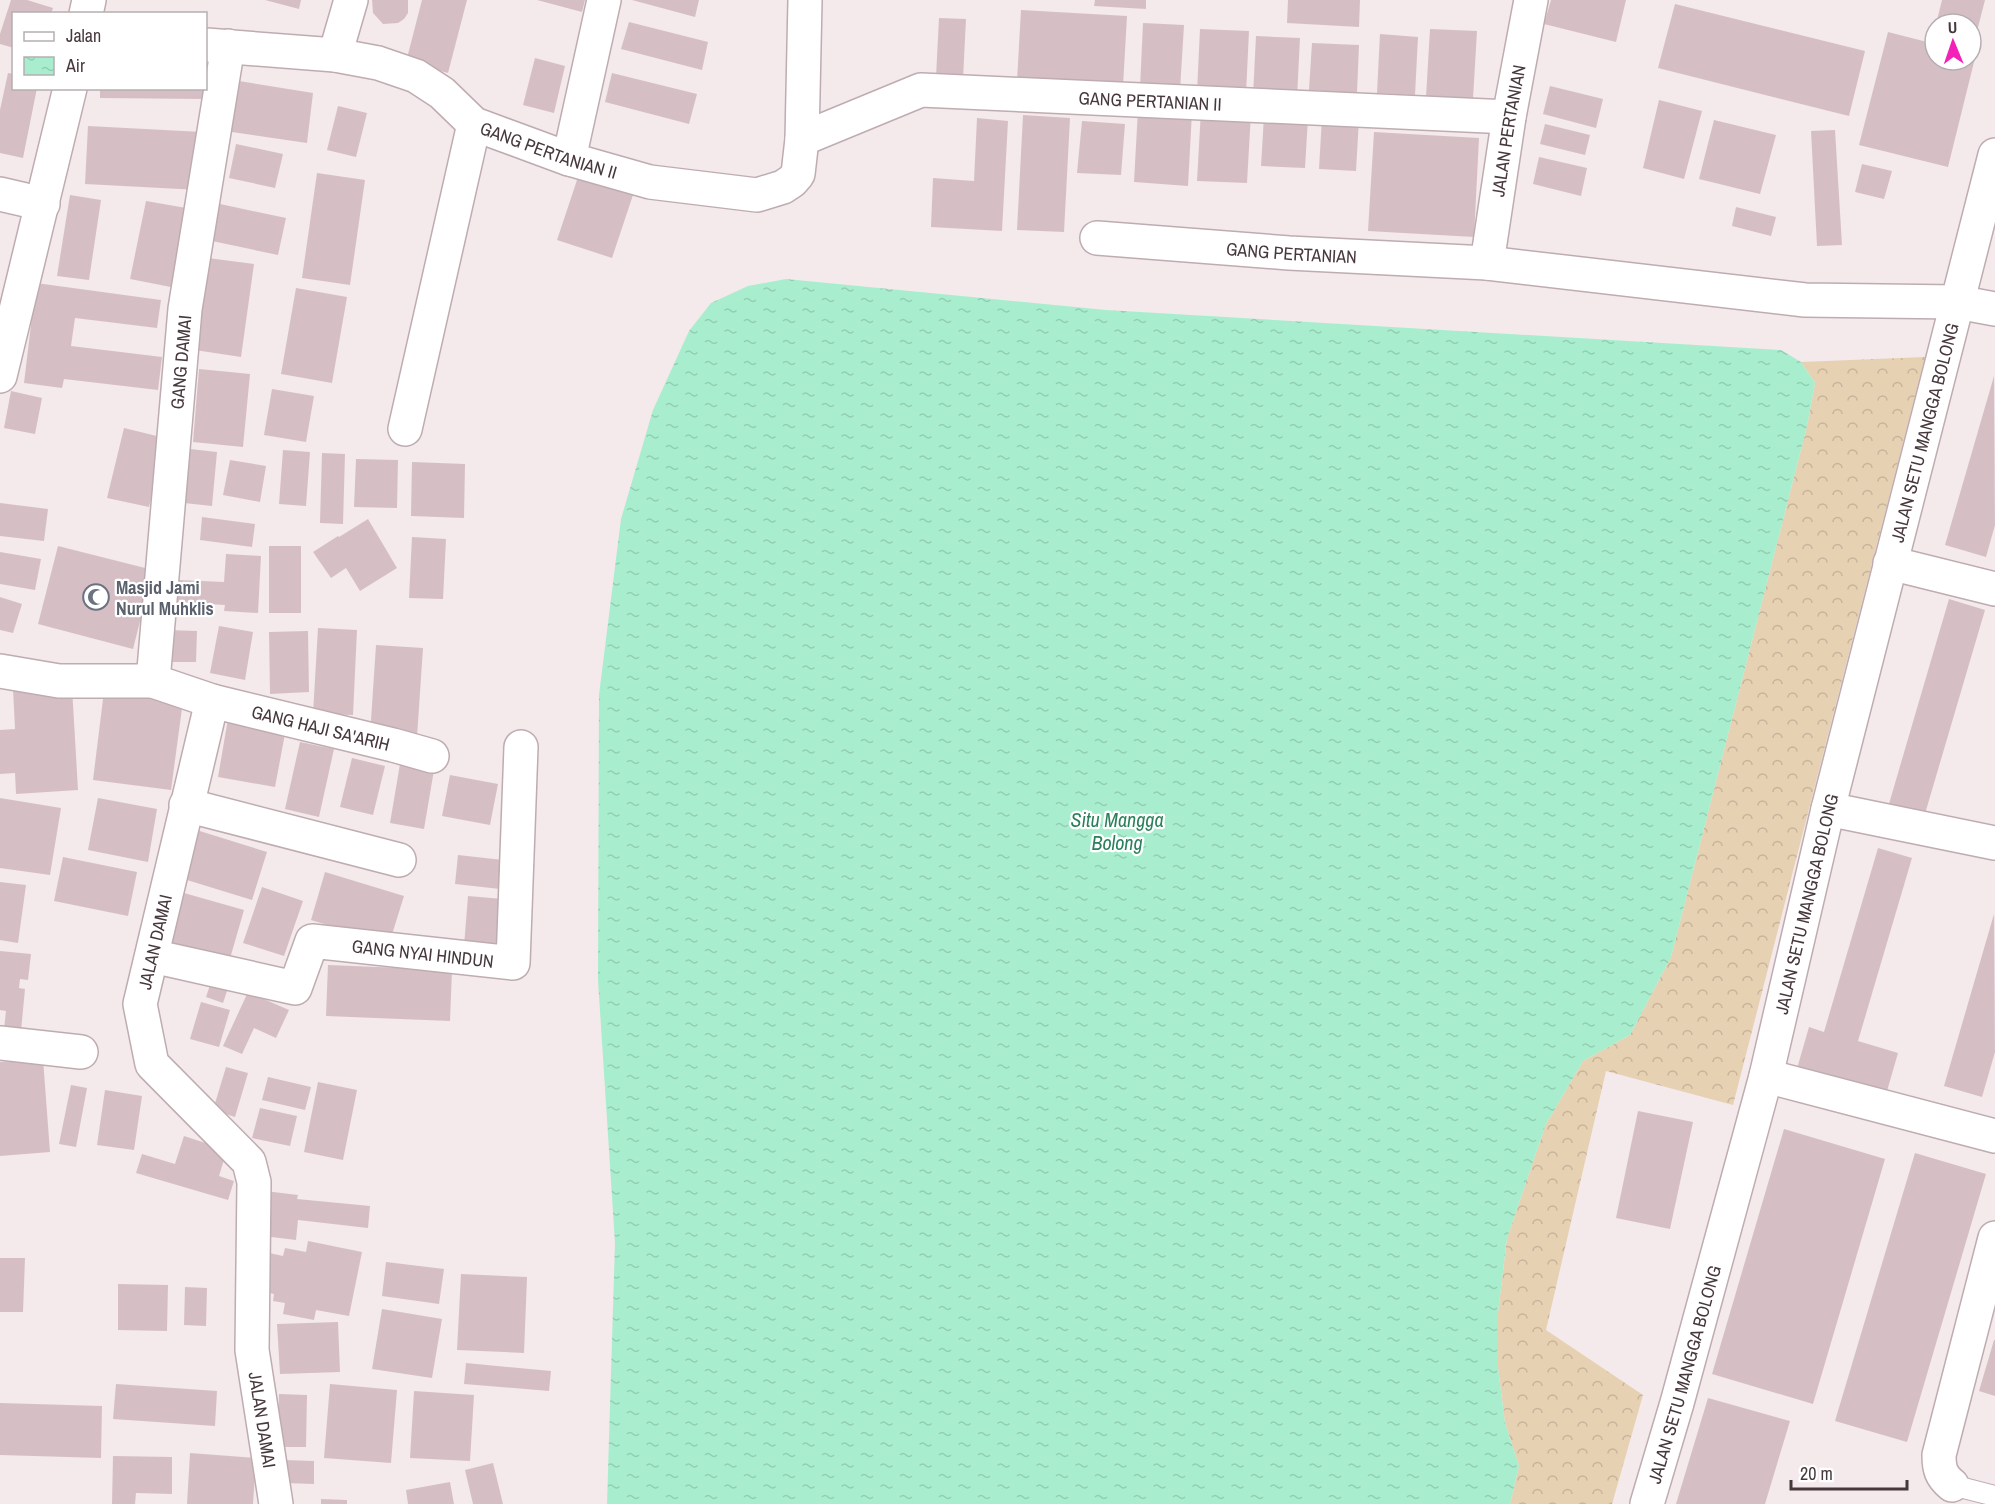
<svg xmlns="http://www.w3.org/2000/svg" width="1995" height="1504" viewBox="0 0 1995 1504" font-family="'Archivo Narrow',sans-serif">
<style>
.forest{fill:url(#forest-crowns)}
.water{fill:url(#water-ripples)}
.building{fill:#d5bfc5}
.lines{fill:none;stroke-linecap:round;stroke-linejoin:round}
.service-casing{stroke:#bfacb0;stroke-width:22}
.minor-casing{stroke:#bfacb0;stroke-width:36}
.tertiary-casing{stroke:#bfacb0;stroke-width:36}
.service{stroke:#fff;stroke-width:20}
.minor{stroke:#fff;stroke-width:33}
.tertiary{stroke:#fff;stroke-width:33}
.labels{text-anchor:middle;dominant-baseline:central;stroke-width:4.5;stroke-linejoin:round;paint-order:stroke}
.street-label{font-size:18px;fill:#47383c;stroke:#fff}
.worship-label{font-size:18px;font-weight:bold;fill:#5b616d;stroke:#fff;text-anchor:start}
.water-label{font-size:20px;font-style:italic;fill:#2a805a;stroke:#fff}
</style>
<defs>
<pattern id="forest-crowns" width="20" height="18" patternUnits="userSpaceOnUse" patternTransform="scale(1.5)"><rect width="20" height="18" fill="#e7d1b3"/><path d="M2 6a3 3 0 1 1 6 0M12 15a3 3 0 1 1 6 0" fill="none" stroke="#c8b49b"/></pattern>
<pattern id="water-ripples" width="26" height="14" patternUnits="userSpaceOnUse" patternTransform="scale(1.5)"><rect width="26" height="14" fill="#a8eece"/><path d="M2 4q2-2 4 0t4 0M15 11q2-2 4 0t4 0" fill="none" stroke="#92cdb2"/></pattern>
</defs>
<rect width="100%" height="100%" fill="#f4e9eb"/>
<path class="forest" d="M1925 357 1733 1105 1606 1071 1546 1330 1643 1395 1612 1504H1510L1519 1466 1505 1423 1498 1368V1313L1507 1238 1546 1124 1583 1061 1630 1035 1671 957 1807 426 1815 383 1801 362Z"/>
<path class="water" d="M786 279 1106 310 1781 350 1801 362 1815 383 1807 426 1671 957 1630 1035 1583 1061 1546 1124 1507 1238 1498 1313V1368L1505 1423 1519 1466 1510 1504H607L615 1243 598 980 599 695 621 519 653 410 689 331 711 303 748 286Z"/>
<path class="building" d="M11 0H27L53 8 51 14H14V48L0 44V34Z
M265 0H301L299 9Z
M372 0H408V13L404 19 398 23 383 24 373 13Z
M422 0H467L448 73 406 62Z
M537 0H585L582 12Z
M632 0H699L695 17Z
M1095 0H1146V9L1094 6Z
M1288 0H1360L1359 27 1287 23Z
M1551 0H1626L1616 42 1544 24Z
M1942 0H1985L1975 39 1971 38V24H1936Z
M1675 4 1865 51 1849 116 1658 68Z
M1021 10 1127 16 1123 86 1017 81Z
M939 18 966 19 963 79 936 77Z
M629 22 708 42 702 70 621 49Z
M1143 23 1184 25 1180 90 1140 88Z
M1200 29 1249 31 1246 94 1197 92Z
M1430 29 1477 31 1473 99 1426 97Z
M1888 32 1935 44V60H1971V53L1976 54 1948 167 1859 145Z
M1380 34 1418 37 1415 95 1377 93Z
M1256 36 1300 38 1297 98 1253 96Z
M1312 43 1359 45 1357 93 1309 90Z
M535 58 565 66 554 113 523 105Z
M8 73 14 74V88H37L23 158 0 153V110Z
M612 73 697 94 689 124 605 102Z
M233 80 313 93 307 143 225 131Z
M1550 86 1603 99 1596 128 1543 114Z
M100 88H203V99L100 98Z
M1659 100 1702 111 1684 179 1643 168Z
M338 106 367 113 356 157 327 150Z
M1138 109 1192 112 1188 186 1134 182Z
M1201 110 1251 113 1247 183 1197 181Z
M1023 115 1070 118 1064 232 1017 230Z
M1264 116 1308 118 1305 168 1261 166Z
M1322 117 1359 119 1356 171 1319 169Z
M977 118 1008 121 1002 231 931 227 933 178 974 181Z
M1714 120 1776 135 1760 194 1699 179Z
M1082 121 1125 124 1121 175 1077 173Z
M1545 124 1590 135 1585 155 1540 144Z
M88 126 202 132 199 190 85 184Z
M1835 130 1842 245 1817 246 1811 131Z
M1374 132 1479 138 1474 237 1368 231Z
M236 144 283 154 275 188 229 178Z
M1539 157 1587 168 1581 196 1533 184Z
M1862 164 1892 171 1884 199 1855 192Z
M317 173 365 180 350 285 302 278Z
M578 177 633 195 612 258 557 240Z
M70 195 101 200 89 280 57 276Z
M146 201 192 209 176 288 130 279Z
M220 204 286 218 278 255 212 241Z
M1736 207 1776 217 1771 236 1732 226Z
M208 258 254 264 241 357 195 350Z
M36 283 161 300 157 328 75 318 71 346 162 357 158 390 64 379 62 388 24 383Z
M296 288 347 297 332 383 281 374Z
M199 369 250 374 243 447 193 442Z
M1994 376 1995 525 1986 557 1945 545Z
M272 389 314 396 306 442 264 435Z
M11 391 42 398 35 434 4 428Z
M124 428 165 438 149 507 107 498Z
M181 448 217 452 212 506 175 502Z
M283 450 310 452 306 506 279 504Z
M322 453 345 454 343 524 320 523Z
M356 459 398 460 397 508 354 507Z
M230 460 266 466 260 502 223 495Z
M412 462 465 464 464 518 411 516Z
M0 503 48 509 44 541 0 536Z
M202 517 255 524 252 547 200 540Z
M368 519 397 568 360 591 346 568 331 578 313 552 338 536 339 537Z
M412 537 446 539 443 599 409 598Z
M58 546 153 570 133 649 38 624Z
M269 546H301V613H269Z
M0 552 41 559 35 590 0 584Z
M226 554 261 556 258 613 224 611 225 605 177 602 179 580 224 582Z
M0 597 22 604 13 633 0 630Z
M1949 599 1985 610 1922 824 1886 814Z
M219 626 253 632 245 680 210 673Z
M318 628 357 630 353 715 313 714Z
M166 630 197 631 196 662H166Z
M308 631 309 692 270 694 269 632Z
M376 645 423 648 417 737 370 735Z
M72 687 78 790 16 794 15 773 0 774V730L15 729 13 689Z
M104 691 183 701 171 790 93 780Z
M229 713 287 723 275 787 218 777Z
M300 742 334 749 319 817 285 809Z
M352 758 385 766 373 815 340 807Z
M400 764 434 770 424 829 390 823Z
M450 775 498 784 490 825 442 816Z
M0 798 61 808 50 875 0 868Z
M98 798 157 809 148 862 88 850Z
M190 828 267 852 252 900 174 876Z
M1878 848 1912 858 1858 1041 1898 1053 1885 1098 1796 1072 1809 1027 1824 1032Z
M458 855 503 860 500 889 455 884Z
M63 857 137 872 128 916 54 901Z
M325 872 404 896 389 944 311 920Z
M0 882 26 885 18 943 0 940Z
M262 887 303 901 284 956 243 943Z
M177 891 244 910 227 969 160 949Z
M468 896 503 899 498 948 464 946Z
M1994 914 1995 1052 1982 1097 1944 1086Z
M0 951 31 954 28 980 20 979 19 988 25 989 21 1031 4 1029 6 1011 0 1010Z
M328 965 452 970 450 1021 326 1016Z
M213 976 230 982 223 1003 206 997Z
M248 992 289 1010 276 1038 254 1028 242 1054 223 1046Z
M201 1002 230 1010 219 1047 190 1039Z
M43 1059 50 1152 0 1156V1062Z
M226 1067 248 1073 235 1117 213 1110Z
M268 1077 311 1087 305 1110 262 1100Z
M318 1082 357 1090 343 1160 304 1152Z
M71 1085 87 1088 76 1147 59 1144Z
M105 1090 142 1096 134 1150 97 1145Z
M260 1108 297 1116 290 1146 252 1138Z
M1638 1111 1693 1122 1670 1229 1616 1218Z
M1784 1129 1885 1159 1813 1404 1712 1374Z
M184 1136 227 1150 219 1176 234 1181 228 1200 136 1173 142 1154 175 1164Z
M1915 1153 1986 1174 1907 1442 1835 1421Z
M265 1191 298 1195 297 1199 370 1206 368 1228 298 1220 296 1240 263 1236Z
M308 1241 362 1252 349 1316 316 1310 314 1320 283 1314 285 1303 273 1301 274 1294 258 1291 265 1252 283 1256 285 1248 306 1252Z
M0 1258H25L23 1312H0Z
M386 1262 444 1269 439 1304 382 1296Z
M461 1274 527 1277 524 1353 457 1350Z
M118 1284 168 1285 167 1331 118 1330Z
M185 1287 207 1288 206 1326 184 1325Z
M382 1309 442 1319 432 1378 372 1369Z
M338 1322 340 1372 280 1374 277 1324Z
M1994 1340H1995V1396L1979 1391Z
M466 1363 551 1371 549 1391 464 1384Z
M116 1384 217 1391 215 1426 113 1419Z
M330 1384 397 1390 391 1463 324 1458Z
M414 1391 474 1395 470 1461 410 1458Z
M279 1394 307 1395 306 1447H278Z
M1708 1398 1790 1421 1765 1504H1676Z
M0 1403 102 1406 101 1458 0 1455Z
M190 1453 256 1458 253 1504H187Z
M113 1456 172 1457V1494L136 1493 135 1504H112Z
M284 1460 314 1461V1484L284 1483Z
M493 1463 503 1504H473L465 1470Z
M450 1482 454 1504H408L406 1490Z
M321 1499 347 1500V1504H321Z"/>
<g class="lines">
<g class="service-casing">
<path id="service" d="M1952 1485 1995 1496"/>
</g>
<g class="minor-casing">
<g id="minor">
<path id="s1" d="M206 45 335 55 378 63 416 76 442 93 474 124 569 159 650 182 757 195 783 187 792 181 798 174 802 139 805 0"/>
<path d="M335 55 351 0"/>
<path id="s2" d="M802 139 921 90 1509 117"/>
<path d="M569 159 604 0"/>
<path d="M0 194 43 204"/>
<path id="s3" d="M1097 238 1289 253 1487 263 1805 300 1957 302 1995 309"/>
<path id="s4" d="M1487 263 1509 117 1531 0"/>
<path d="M405 429 474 124"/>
<path d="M1890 563 1995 589"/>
<path id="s5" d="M0 671 59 681H153L212 701 140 1004 152 1064 249 1162 254 1182 252 1350 276 1504"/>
<path id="s6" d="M153 681 185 309 228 46"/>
<path id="s7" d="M212 701 393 745 432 756"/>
<path d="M186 805 399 860"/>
<path d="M1828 809 1995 843"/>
<path id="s8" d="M152 956 295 988 312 941 513 963 521 747"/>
<path d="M0 1043 81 1052"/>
<path d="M1766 1076 1995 1136"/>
<path d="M1952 1485C1941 1476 1939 1469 1939 1455L1995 1238"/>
<path id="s9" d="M1647 1504 1677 1403 1766 1076 1828 809 1995 155"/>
</g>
</g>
<g class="tertiary-casing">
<path id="tertiary" d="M86 14 89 0
M0 376 70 88"/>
</g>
<use href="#service" class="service"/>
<use href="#minor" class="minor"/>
<use href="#tertiary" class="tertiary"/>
</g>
<defs>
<g id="mosque-ring" transform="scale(1.35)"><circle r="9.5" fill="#fff" stroke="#6b7280" stroke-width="1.5"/><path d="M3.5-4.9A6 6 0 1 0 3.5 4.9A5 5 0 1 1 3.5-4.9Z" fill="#6b7280"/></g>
</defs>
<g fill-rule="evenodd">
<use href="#mosque-ring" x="96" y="597"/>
</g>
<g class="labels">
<g class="street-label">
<text stroke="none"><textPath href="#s2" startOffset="358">GANG PERTANIAN II</textPath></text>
<text stroke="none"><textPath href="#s4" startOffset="134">JALAN PERTANIAN</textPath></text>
<text stroke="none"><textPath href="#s1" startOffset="368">GANG PERTANIAN II</textPath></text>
<text stroke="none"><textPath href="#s3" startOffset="195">GANG PERTANIAN</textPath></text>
<text stroke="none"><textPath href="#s6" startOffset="320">GANG DAMAI</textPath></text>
<text stroke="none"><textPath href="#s9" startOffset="1107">JALAN SETU MANGGA BOLONG</textPath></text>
<text stroke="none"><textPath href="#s7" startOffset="112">GANG HAJI SA'ARIH</textPath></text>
<text stroke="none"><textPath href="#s9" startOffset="621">JALAN SETU MANGGA BOLONG</textPath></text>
<text transform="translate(155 942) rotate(-77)">JALAN DAMAI</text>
<text stroke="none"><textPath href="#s8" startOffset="308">GANG NYAI HINDUN</textPath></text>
<text stroke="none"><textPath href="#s9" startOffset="135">JALAN SETU MANGGA BOLONG</textPath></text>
<text stroke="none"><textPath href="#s5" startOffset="986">JALAN DAMAI</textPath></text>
</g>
<g class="worship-label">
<text x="116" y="587">Masjid Jami<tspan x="116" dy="21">Nurul Muhklis</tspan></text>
</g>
<g class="water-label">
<text x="1117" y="819">Situ Mangga<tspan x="1117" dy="23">Bolong</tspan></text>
</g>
</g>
<rect x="12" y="12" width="195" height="78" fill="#ffffff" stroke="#b5afb1" stroke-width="1.5"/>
<rect x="24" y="32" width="30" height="9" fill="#ffffff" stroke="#b5afb1" stroke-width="1.5"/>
<text x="66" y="42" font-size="18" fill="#47383c">Jalan</text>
<rect x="24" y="57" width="30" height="18" fill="url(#water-ripples)" stroke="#b5afb1" stroke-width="1.5"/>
<text x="66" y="72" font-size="18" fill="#47383c">Air</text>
<g transform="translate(1953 42) rotate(358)"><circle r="28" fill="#ffffff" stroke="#b5afb1" stroke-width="1.5"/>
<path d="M0-4.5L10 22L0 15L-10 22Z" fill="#f321b8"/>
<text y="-9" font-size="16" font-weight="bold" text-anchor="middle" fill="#47383c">U</text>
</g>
<path d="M1791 1480v9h116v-9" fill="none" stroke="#47383c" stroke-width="3"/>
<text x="1800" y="1480" font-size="18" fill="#47383c" stroke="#ffffff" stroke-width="4.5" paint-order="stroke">20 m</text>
</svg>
